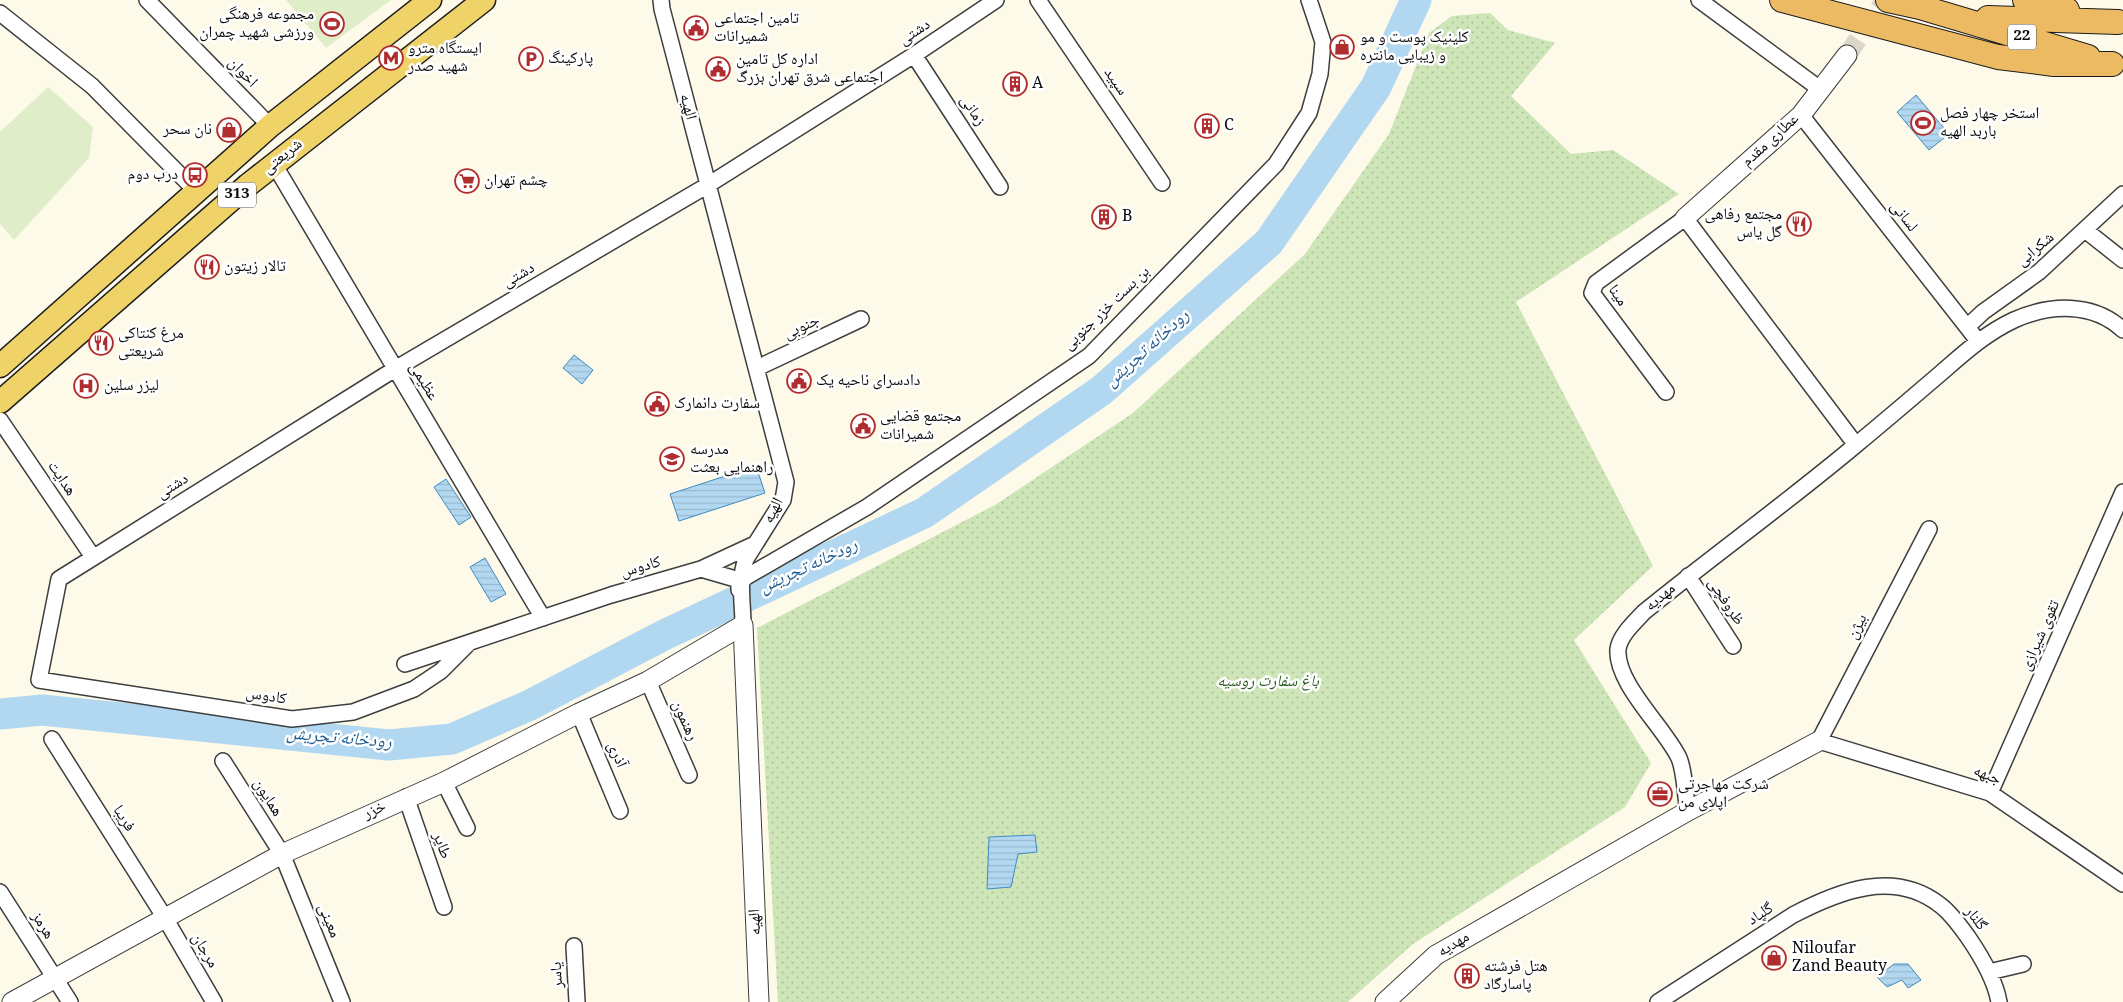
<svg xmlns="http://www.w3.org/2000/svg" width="2123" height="1002" viewBox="0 0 2123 1002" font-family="Georgia,'Noto Naskh Arabic',serif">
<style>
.grass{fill:url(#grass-dots)}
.pitch{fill:#dfedc8}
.water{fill:url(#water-rules);stroke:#3e8ac3}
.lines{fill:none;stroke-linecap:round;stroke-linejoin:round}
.river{stroke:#b2d8f1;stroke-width:31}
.tertiary-tunnel{stroke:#dad6c9;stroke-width:19;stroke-dasharray:19 9;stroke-linecap:butt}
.minor-casing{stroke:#3e3e3e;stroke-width:18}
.tertiary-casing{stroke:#3e3e3e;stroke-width:21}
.primary-casing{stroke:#1c1c1c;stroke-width:25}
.trunk-casing{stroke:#1c1c1c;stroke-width:26}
.minor{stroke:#fff;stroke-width:15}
.tertiary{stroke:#fff;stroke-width:19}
.primary{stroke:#efd368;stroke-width:22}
.trunk{stroke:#ecba62;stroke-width:24}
.labels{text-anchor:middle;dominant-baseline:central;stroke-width:5;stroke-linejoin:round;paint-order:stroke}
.shield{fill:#fff;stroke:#545454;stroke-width:1}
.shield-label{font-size:15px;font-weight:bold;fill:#0b0b0b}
.poi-label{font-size:16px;fill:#0b0b0b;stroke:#fff;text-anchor:start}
.street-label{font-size:16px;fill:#0b0b0b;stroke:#fff}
.park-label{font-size:16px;font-style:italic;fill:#2b5d20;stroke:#fff}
.water-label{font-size:18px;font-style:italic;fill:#1e5c93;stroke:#fff}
</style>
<defs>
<pattern id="grass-dots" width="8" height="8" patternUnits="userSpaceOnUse" patternTransform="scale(1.25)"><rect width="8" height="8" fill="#cde5b7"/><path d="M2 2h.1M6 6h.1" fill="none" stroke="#afc39c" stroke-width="1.8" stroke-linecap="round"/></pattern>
<pattern id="water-rules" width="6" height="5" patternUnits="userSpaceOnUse" patternTransform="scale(1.25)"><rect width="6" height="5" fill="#b2d8f1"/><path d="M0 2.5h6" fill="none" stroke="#98b8cd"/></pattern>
</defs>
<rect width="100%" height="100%" fill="#fefaea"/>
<path class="grass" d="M1490 13 1508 30 1555 43 1511 96 1571 154 1613 150 1679 194 1516 302 1653 566 1574 640 1651 763 1625 807 1413 944 1348 1002H778L757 628 995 505 1133 413 1305 254 1389 134 1429 33 1452 16Z"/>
<path class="pitch" d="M286 0H391L326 48Z
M48 87 93 127 89 158 14 240 0 224V132Z"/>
<path class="water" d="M1916 95 1949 134 1929 150 1897 112Z
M574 355 593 370 582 384 563 368Z
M756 466 765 493 679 521 670 494Z
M446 479 471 517 459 525 434 487Z
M485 558 506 594 491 602 470 567Z
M1035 835 1037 852 1018 854 1011 887 987 889 989 837Z
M1894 964H1908L1921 980 1908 988 1902 980 1887 987 1877 977Z"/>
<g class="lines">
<path class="river" d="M0 714 42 710 389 745 452 739 530 705 664 635 924 513 1102 390 1269 242 1376 87 1416 0"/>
<path class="tertiary-tunnel" d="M1847 55 1885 0"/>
<g class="minor-casing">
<path id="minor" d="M147 0 270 126
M661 0 662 9 786 482 783 500 746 559C738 580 743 603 743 625
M1038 0 1162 183
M1699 0 1820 89
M0 13 92 86 196 191
M914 55 1000 187
M1801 115 1978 341
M274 164 543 618
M2085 230 2123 260
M1967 327 1983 312 2039 272 2123 194
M757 368 861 319
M1666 392 1592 293 1596 283 1685 218 1856 445
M0 420 93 557
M1929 529 1819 741 1990 793 2123 884
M701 569 755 544
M1688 576 1733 646
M741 580 867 507 1089 356 1276 164 1309 113 1320 74 1323 42 1309 0
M469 643 441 671 414 689 353 712 292 719 39 680 59 579 395 369 708 185 914 55 996 0
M405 664 611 595 701 569 739 580V590
M648 681 689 775
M579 713 620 811
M52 739 165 918 214 1002
M223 761 282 854 342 1002
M444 782 467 828
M1990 793 2123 492
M406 797 444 907
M1688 811C1685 796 1685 772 1679 758 1665 728 1615 683 1618 649 1620 635 1635 622 1644 612 1714 555 1788 502 1857 444 1885 421 1913 397 1941 373 1964 353 1986 333 2014 320 2050 304 2093 302 2123 330
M0 892 70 1002
M574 946 577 1002
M1989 972 2023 964
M1658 1002 1793 915C1839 891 1894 869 1940 905 1951 913 1960 926 1968 937 1981 956 1995 979 1999 1002"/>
</g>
<g class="tertiary-casing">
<path id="tertiary" d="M1685 218 1801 115 1847 55
M739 580H741
M12 1002 282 854 444 782 579 713 648 681 743 625 759 1002
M1385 1002 1436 955 1688 811 1819 741"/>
</g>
<g class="primary-casing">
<path id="primary" d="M0 366 270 126 430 0
M0 402 248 185 484 0"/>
</g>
<g class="trunk-casing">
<path id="trunk" d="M1782 0 1998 57 2054 64H2112
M1888 0 1920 7 2088 57
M2025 0 2067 10
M1988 18 2118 22"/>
</g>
<use href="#minor" class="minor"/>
<use href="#tertiary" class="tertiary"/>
<use href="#primary" class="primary"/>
<use href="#trunk" class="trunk"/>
</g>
<defs>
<g id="stadium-ring" transform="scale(1.25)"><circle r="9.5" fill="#fff" stroke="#b02d2f" stroke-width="1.5"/><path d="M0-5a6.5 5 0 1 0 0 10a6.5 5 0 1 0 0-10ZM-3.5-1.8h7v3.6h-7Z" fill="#b02d2f"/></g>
<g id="civic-ring" transform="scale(1.25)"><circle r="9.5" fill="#fff" stroke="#b02d2f" stroke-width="1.5"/><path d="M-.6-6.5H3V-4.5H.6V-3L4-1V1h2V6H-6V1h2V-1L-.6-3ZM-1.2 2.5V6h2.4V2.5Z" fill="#b02d2f"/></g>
<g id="shop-ring" transform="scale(1.25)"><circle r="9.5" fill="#fff" stroke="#b02d2f" stroke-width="1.5"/><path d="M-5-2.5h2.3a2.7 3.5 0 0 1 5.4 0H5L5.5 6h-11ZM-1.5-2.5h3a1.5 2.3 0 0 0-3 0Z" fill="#b02d2f"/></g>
<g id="metro-ring" transform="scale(1.25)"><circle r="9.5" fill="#fff" stroke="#b02d2f" stroke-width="1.5"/><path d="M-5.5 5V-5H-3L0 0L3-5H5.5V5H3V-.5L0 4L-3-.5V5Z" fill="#b02d2f"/></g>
<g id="parking-ring" transform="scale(1.25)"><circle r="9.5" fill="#fff" stroke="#b02d2f" stroke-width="1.5"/><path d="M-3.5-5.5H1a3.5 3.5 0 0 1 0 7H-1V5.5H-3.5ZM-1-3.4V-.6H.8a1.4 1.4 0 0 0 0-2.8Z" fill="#b02d2f"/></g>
<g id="building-ring" transform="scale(1.25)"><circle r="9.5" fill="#fff" stroke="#b02d2f" stroke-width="1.5"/><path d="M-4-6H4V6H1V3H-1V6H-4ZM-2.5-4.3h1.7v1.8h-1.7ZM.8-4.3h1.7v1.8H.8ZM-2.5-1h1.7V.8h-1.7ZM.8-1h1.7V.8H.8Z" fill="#b02d2f"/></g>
<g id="bus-ring" transform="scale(1.25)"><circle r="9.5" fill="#fff" stroke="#b02d2f" stroke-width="1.5"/><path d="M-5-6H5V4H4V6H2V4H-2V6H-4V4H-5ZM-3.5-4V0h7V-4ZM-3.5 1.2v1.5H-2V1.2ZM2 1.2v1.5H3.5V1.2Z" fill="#b02d2f"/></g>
<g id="supermarket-ring" transform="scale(1.25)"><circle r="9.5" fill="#fff" stroke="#b02d2f" stroke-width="1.5"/><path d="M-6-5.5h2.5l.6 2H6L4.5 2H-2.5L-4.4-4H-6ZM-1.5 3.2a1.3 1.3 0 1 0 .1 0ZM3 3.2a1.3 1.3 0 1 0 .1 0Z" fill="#b02d2f"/></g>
<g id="restaurant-ring" transform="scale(1.25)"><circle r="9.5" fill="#fff" stroke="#b02d2f" stroke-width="1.5"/><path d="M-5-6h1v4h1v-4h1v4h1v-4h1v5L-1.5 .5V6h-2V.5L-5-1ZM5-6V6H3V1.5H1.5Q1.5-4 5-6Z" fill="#b02d2f"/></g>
<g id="hospital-ring" transform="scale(1.25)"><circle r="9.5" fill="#fff" stroke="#b02d2f" stroke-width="1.5"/><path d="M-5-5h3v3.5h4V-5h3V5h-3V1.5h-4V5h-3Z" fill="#b02d2f"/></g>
<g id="school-ring" transform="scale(1.25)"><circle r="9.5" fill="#fff" stroke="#b02d2f" stroke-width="1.5"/><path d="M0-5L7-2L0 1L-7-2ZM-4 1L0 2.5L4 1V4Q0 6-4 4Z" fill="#b02d2f"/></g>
<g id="office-ring" transform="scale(1.25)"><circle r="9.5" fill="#fff" stroke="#b02d2f" stroke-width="1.5"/><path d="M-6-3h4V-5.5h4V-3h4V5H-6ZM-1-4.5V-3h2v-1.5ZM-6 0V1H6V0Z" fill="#b02d2f"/></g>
</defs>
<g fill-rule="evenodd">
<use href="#stadium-ring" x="332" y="24"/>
<use href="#civic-ring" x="696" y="28"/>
<use href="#shop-ring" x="1342" y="47"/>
<use href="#metro-ring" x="391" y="58"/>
<use href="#parking-ring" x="531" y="59"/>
<use href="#civic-ring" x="718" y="69"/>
<use href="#building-ring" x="1015" y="84"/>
<use href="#stadium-ring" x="1923" y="123"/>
<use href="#building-ring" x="1207" y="126"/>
<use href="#shop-ring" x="229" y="130"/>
<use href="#bus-ring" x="195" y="175"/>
<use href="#supermarket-ring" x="467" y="181"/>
<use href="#building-ring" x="1104" y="217"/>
<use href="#restaurant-ring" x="1799" y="224"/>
<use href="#restaurant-ring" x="207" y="267"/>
<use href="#restaurant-ring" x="101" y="343"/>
<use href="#civic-ring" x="799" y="381"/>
<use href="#hospital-ring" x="86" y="386"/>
<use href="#civic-ring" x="657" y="404"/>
<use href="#civic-ring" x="863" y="426"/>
<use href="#school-ring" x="672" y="459"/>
<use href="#office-ring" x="1660" y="794"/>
<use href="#shop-ring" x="1774" y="958"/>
<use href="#building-ring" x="1467" y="976"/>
</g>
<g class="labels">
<g class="shield">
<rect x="2008" y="24.5" width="28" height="25" rx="4"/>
<rect x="218" y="182.5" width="38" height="25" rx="4"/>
</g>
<g class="shield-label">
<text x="2022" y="37">22</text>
<text x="237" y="195">313</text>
</g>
<g class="poi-label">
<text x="314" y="15" text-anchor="end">مجموعه فرهنگی<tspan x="314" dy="18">ورزشی شهید چمران</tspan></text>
<text x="714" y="19">تامین اجتماعی<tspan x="714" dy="18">شمیرانات</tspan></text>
<text x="1360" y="38">کلینیک پوست و مو<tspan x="1360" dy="18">و زیبایی مانتره</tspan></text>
<text x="408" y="49">ایستگاه مترو<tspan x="408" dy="18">شهید صدر</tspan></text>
<text x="548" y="59">پارکینگ</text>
<text x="736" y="60">اداره کل تامین<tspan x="736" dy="18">اجتماعی شرق تهران بزرگ</tspan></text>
<text x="1032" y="84">A</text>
<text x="1940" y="114">استخر چهار فصل<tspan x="1940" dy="18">باربد الهیه</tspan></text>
<text x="1224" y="126">C</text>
<text x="212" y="130" text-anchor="end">نان سحر</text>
<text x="178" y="175" text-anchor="end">درب دوم</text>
<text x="484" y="181">چشم تهران</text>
<text x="1782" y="215" text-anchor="end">مجتمع رفاهی<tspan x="1782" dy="18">گل یاس</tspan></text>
<text x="1122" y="217">B</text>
<text x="224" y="267">تالار زیتون</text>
<text x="118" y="334">مرغ کنتاکی<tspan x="118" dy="18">شریعتی</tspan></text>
<text x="816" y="381">دادسرای ناحیه یک</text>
<text x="104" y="386">لیزر سلین</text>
<text x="674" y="404">سفارت دانمارک</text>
<text x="880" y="417">مجتمع قضایی<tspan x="880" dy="18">شمیرانات</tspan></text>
<text x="690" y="450">مدرسه<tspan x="690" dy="18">راهنمایی بعثت</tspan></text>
<text x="1678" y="785">شرکت مهاجرتی<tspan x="1678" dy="18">اپلای من</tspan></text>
<text x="1792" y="949">Niloufar<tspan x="1792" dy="18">Zand Beauty</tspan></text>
<text x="1484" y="967">هتل فرشته<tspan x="1484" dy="18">پاسارگاد</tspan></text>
</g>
<g class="street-label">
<text transform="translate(915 33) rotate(-33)">دشتی</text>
<text transform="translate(242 73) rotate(46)">اخوان</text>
<text transform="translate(1115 82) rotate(56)">سپید</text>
<text transform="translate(687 107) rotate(75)">الهیه</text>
<text transform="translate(972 111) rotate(57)">زمانی</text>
<text transform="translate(1771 141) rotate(-42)">عطاری مقدم</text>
<text transform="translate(283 157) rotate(-39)">شریعتی</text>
<text transform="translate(1903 217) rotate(52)">لسانی</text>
<text transform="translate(2036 250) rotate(-40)">شکرابی</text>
<text transform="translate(519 276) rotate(-30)">دشتی</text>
<text transform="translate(1617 296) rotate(56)">مینا</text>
<text transform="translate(1107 309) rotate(-44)">بن بست خزر جنوبی</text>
<text transform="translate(802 328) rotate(-25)">جنوبی</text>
<text transform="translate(423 382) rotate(59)">عظیمی</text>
<text transform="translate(61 479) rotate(56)">هدایت</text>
<text transform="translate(173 487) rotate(-32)">دشتی</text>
<text transform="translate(774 511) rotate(-63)">الهیه</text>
<text transform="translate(641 568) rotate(-16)">کادوس</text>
<text transform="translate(1661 598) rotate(-40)">مهدیه</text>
<text transform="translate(1725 602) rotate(57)">ظروفچی</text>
<text transform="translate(1858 627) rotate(-63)">بیژن</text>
<text transform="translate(2041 636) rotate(-66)">تقوی شیرازی</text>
<text transform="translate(266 697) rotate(9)">کادوس</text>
<text transform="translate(684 721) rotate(66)">رهنمون</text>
<text transform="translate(616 755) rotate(67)">آذری</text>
<text transform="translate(1987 776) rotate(22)">جبهه</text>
<text transform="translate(267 798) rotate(58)">همایون</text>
<text transform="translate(375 811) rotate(-24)">خزر</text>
<text transform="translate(123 819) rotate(58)">فریبا</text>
<text transform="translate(441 846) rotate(71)">طایر</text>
<text transform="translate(1761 915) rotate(-33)">گلپاد</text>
<text transform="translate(1975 919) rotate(53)">گلنار</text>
<text transform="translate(328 921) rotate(68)">معینی</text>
<text transform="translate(756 922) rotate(-93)">الهیه</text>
<text transform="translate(42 926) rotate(58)">هرمز</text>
<text transform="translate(1454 945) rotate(-31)">مهدیه</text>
<text transform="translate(204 951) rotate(59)">مرجان</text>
<text transform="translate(558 975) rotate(-93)">یاسر</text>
</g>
<g class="park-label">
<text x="1268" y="682">باغ سفارت روسیه</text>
</g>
<g class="water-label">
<text transform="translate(1148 349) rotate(-42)">رودخانه تجریش</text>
<text transform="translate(809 567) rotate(-25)">رودخانه تجریش</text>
<text transform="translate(339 739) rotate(5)">رودخانه تجریش</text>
</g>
</g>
</svg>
